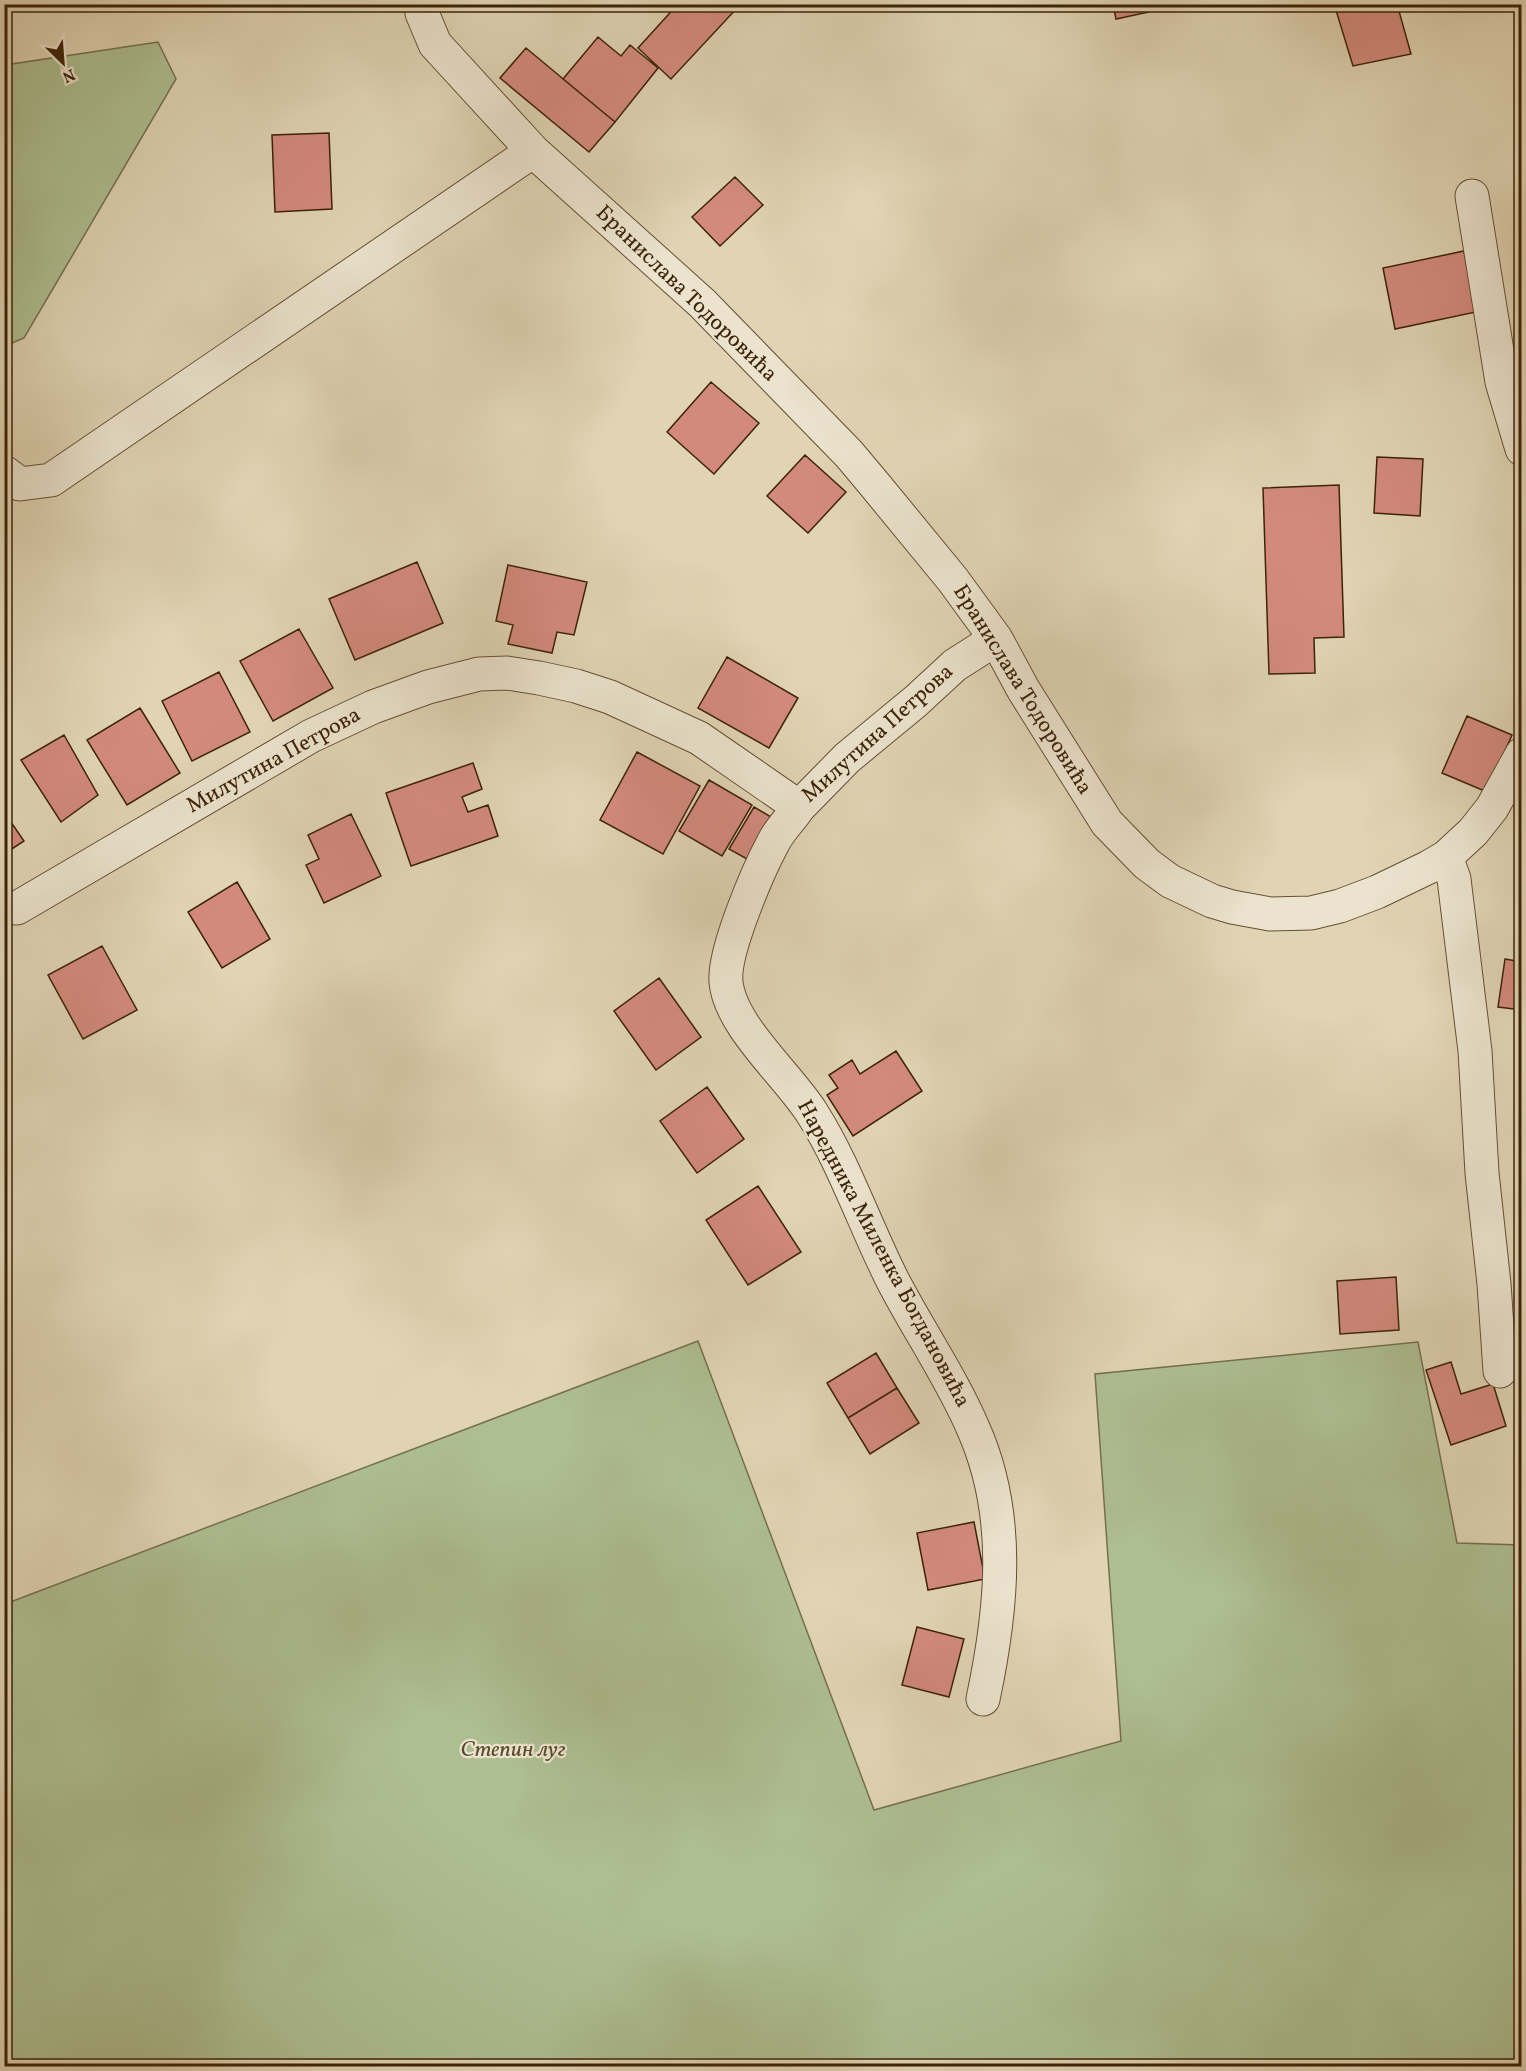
<svg xmlns="http://www.w3.org/2000/svg" width="1526" height="2071" viewBox="0 0 1526 2071" font-family="Vollkorn,serif">
<style>
.green{fill:#adbe91;stroke:#75704c;stroke-width:1.5}
.building{fill:#d38a7d;stroke:#3d2307;stroke-width:1.5}
.lines{fill:none;stroke-linecap:round;stroke-linejoin:round}
.minor-casing{stroke:#664f32;stroke-width:35}
.minor{stroke:#ebe3ce;stroke-width:33}
.labels{text-anchor:middle;dominant-baseline:central;stroke-width:4.5;stroke-linejoin:round;paint-order:stroke}
.street-label{font-size:22px;fill:#3d2307;stroke:#ebe3ce}
.park-label{font-size:22px;font-style:italic;fill:#594a2a;stroke:#ebe3ce}
</style>
<rect width="100%" height="100%" fill="#e0d4b4"/>
<filter id="stains"><feTurbulence type="fractalNoise" baseFrequency=".00333" numOctaves="4"/><feColorMatrix values="0 0 0 0 .2 0 0 0 0 .09 0 0 0 0 .02 0 0 0 .5 -.17"/></filter>
<radialGradient id="worn" r=".72"><stop offset=".6" stop-color="#630" stop-opacity="0"/><stop offset="1" stop-color="#630" stop-opacity=".3"/></radialGradient>
<path class="green" d="M158 42 176 79 24 338 5 346V65Z
M698 1341 874 1810 1121 1741 1095 1374 1418 1342 1457 1543 1521 1545V2066H5V1604Z"/>
<path class="building" d="M678 4H735L738 7 671 79 638 48Z
M1113 4H1162L1163 9 1116 19Z
M1346 4H1397L1411 54 1353 66 1335 7Z
M598 37 621 56 630 45 658 68 615 122 563 79Z
M526 48 615 122 589 152 500 78Z
M329 133 332 209 275 212 272 135Z
M735 177 763 205 720 246 692 217Z
M1464 251 1476 312 1395 329 1383 268Z
M711 382 759 423 714 474 667 432Z
M805 455 846 492 808 533 767 496Z
M1377 457 1423 459 1420 516 1374 513Z
M1339 485 1344 637 1314 638 1315 673 1269 674 1263 488Z
M417 562 443 623 355 660 329 599Z
M508 565 587 582 574 635 557 632 552 653 508 644 513 625 496 621Z
M299 629 333 688 273 721 240 661Z
M727 657 798 698 769 748 698 708Z
M219 672 250 732 192 761 162 701Z
M140 708 180 773 127 805 87 740Z
M1467 716 1512 735 1487 792 1442 773Z
M64 735 98 795 61 822 21 760Z
M637 752 700 786 663 854 600 820Z
M473 763 482 789 462 797 468 812 488 805 498 836 411 866 386 793Z
M709 780 752 805 722 856 679 831Z
M754 807 771 817 747 859 729 849Z
M4 812 24 841 4 854Z
M351 814 381 876 324 903 306 865 319 859 308 835Z
M237 882 270 939 222 968 188 912Z
M102 946 137 1010 83 1039 48 975Z
M1505 959 1522 962V1010L1498 1007Z
M659 978 701 1037 656 1070 614 1011Z
M896 1051 922 1091 853 1136 827 1095 838 1088 829 1075 852 1060 860 1074Z
M707 1087 744 1139 697 1173 660 1121Z
M758 1186 801 1252 748 1285 706 1220Z
M1396 1277 1399 1330 1340 1334 1337 1281Z
M876 1353 897 1388 848 1418 827 1383Z
M1451 1362 1461 1394 1493 1384 1506 1426 1451 1445 1426 1370Z
M897 1388 919 1423 870 1454 848 1418Z
M974 1522 985 1579 928 1590 917 1533Z
M917 1627 964 1639 949 1697 902 1685Z"/>
<g class="lines">
<g class="minor-casing">
<path id="minor" d="M421 4 422 13 435 44 533 151 702 303 849 454 875 485 953 580 996 639 1023 689 1107 823 1147 864 1170 881 1212 901 1232 907 1270 914 1311 913 1340 906 1377 892 1429 867 1446 857 1473 832 1492 808 1522 754
M1472 196 1502 382 1522 449
M4 472 20 484 51 480 533 151
M799 807C791 819 779 830 773 843 758 871 723 952 726 982 730 1026 788 1075 812 1113 845 1165 865 1226 893 1281 919 1331 951 1377 973 1428 1012 1515 1002 1609 983 1699
M1446 857 1454 879 1475 1051 1482 1173 1494 1284 1500 1371
M17 908 311 736 373 707 428 687 479 674 507 673 539 678 576 686 610 697 699 738 799 807 847 758 916 701 955 665 996 639"/>
</g>
<use href="#minor" class="minor"/>
</g>
<g class="labels">
<g class="street-label">
<text transform="translate(686 294) rotate(44)">Бранислава Тодоровића</text>
<text transform="translate(1022 690) rotate(58)">Бранислава Тодоровића</text>
<text transform="translate(878 734) rotate(-42)">Милутина Петрова</text>
<text transform="translate(274 761) rotate(-29)">Милутина Петрова</text>
<text transform="translate(883 1254) rotate(62)">Наредника Миленка Богдановића</text>
</g>
<g class="park-label">
<text x="513" y="1750">Степин луг</text>
</g>
</g>
<rect width="1526" height="2071" fill="none" stroke="#e0d4b4" stroke-width="24"/>
<rect x="6" y="6" width="1514" height="2059" fill="none" stroke="#3d2307" stroke-width="3"/>
<rect x="12" y="12" width="1502" height="2047" fill="none" stroke="#3d2307" stroke-width="1.5"/>
<g transform="translate(63 63) rotate(155)" stroke="#ebe3ce" stroke-width="4.5" paint-order="stroke">
<path d="M0-4.5L10 22L0 15L-10 22Z" fill="#3d2307"/>
<text y="-9" font-size="16" font-weight="bold" text-anchor="middle" fill="#3d2307">N</text>
</g>
<rect width="100%" height="100%" filter="url(#stains)"/>
<rect width="100%" height="100%" fill="url(#worn)"/>
</svg>
